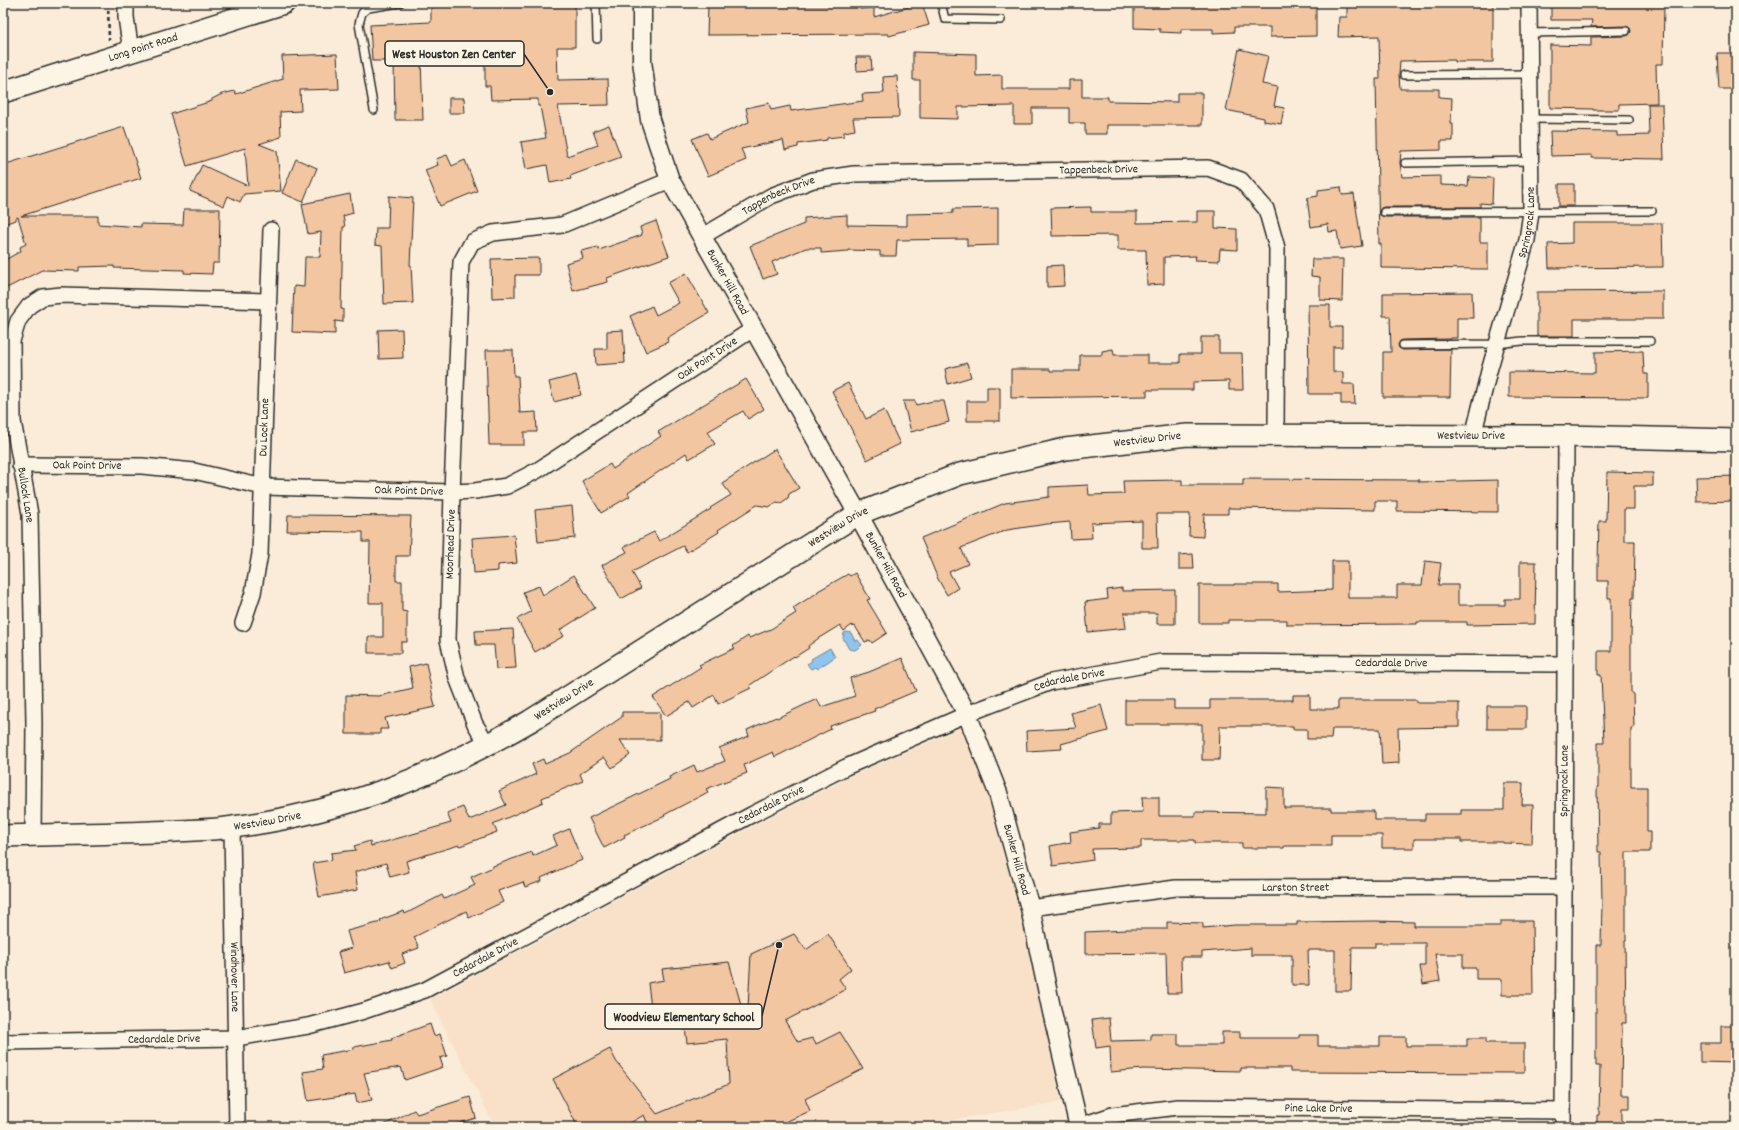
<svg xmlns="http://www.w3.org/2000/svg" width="1739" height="1130" viewBox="0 0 1739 1130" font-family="Dekko,sans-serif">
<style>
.built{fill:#f8e1c8}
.water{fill:#90c4ed;stroke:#68879f}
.building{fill:#f3c6a2;stroke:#2b2b2b}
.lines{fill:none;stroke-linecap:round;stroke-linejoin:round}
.service-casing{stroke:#2b2b2b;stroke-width:10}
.minor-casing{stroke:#2b2b2b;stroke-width:18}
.tertiary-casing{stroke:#2b2b2b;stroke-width:21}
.secondary-casing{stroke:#2b2b2b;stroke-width:24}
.path{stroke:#2b2b2b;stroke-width:2.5;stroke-dasharray:4 3;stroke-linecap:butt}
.service{stroke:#fcf5e5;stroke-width:7}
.minor{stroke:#fcf5e5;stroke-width:15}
.tertiary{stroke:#fcf5e5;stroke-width:18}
.secondary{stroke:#fcf5e5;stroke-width:21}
.labels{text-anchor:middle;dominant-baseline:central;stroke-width:3.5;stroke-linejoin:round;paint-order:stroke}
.street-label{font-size:12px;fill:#2b2b2b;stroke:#fcf5e5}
.leader{fill:none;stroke:#2b2b2b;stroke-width:1.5}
.callout-dot{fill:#2b2b2b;stroke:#fcf5e5;stroke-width:1.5}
.callout{fill:#fcf5e5;stroke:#2b2b2b;stroke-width:1.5}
.callout-label{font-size:13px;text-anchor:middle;font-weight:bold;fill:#2b2b2b}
</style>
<rect width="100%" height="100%" fill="#faecd8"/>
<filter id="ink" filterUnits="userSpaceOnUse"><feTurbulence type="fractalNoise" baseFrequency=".025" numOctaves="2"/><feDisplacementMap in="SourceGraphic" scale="8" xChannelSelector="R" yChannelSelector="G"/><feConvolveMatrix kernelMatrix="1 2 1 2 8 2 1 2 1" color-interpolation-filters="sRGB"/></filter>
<g filter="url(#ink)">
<path class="built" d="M961 728 988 797 1019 911 1061 1102 909 1127H495L430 999 757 824 851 776Z"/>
<path class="water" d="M847 632 851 633 855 641 858 640 862 645 855 650 849 649 843 638 844 633Z
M830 648 835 657 817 669 815 667 811 669 807 664 812 661 811 659Z"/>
<path class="building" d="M575 3V47H557L558 80 608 79 609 105 558 106 567 156 598 145 593 131 609 125 621 157 570 176 571 179 550 183 547 165 526 169 521 142 546 138 540 106H538V99L491 100 490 86H485V49L427 50V59H421L423 120H395L394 61H372L370 25 431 22V4Z
M829 3H860V9L874 8V17L922 3 929 25 889 36 888 34 707 35 708 5H829Z
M1134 3H1316V36L1270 37V27H1234V32L1213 33V29H1181V33L1160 32V29L1134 28Z
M1347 3H1493V62H1455V60L1400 61 1399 75 1400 89H1439V97L1452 98 1451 124H1453V141H1441V150L1401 151 1400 163 1402 177 1441 176V185L1468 186 1469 177 1493 178 1492 204 1480 203V207H1384L1381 208 1379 212 1380 215 1384 217H1480V242H1488V269L1381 268V243L1379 244 1376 79H1380L1379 36 1338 37 1339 17H1347Z
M1551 3H1664L1663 64H1656L1657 103 1619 104V110H1593V109L1550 108V45L1591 46V37L1626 36 1629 35 1631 31 1630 28 1626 26 1591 27 1592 20H1551Z
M1239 49 1268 56 1262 84 1278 87 1274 106 1284 108 1281 124 1264 121V118L1226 110Z
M913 52 976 54V76L1002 75V89H1069V80H1082V97H1108V101L1177 102V93H1202V125H1107V134H1085V123H1069V108H1032V124H1014V106L958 107V119L920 118V80H913Z
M1717 53H1736V89H1719Z
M337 54 339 89 300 90 301 111 280 112 281 137 259 144 277 151 281 191 244 194 240 202 228 196 224 206 190 191 202 165 248 186 245 148 187 166 171 114 212 101V99L222 94 235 91 236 94 283 79 282 56Z
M856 57H871L872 70 857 71Z
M897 76 899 117 853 118 855 130 844 132V136L827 138V140L798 144V147L785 150 783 140 741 149 746 160 708 176 692 139 707 133 710 139 749 122 746 108 769 103 771 110 790 106 791 111 863 101 862 94 884 93 883 77Z
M449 98H464L465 113H449Z
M1648 104H1662L1664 159 1592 158V155L1551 156 1550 131 1617 132V136L1649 135Z
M124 127 141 178 21 216H98V224L141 227V224L183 225 184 209H220L219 263H213L212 274 184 273V270L114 268V266L79 267V271L42 270 3 290V261L21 251 20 247 26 244 18 217 16 218V220L3 224V165Z
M447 155 452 166 465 160 477 191 440 206 425 170 438 165 436 159Z
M296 159 317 168 303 202 282 193Z
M1559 184H1574V206H1559Z
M1341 187 1342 195 1354 194 1362 246 1340 249 1337 231 1329 232 1328 224 1311 227 1307 198 1318 196V190Z
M350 194 353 213 343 216 345 227H343L341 309H343V322L335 321V334L292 332 294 286 304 287 305 257H320L321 232 308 234 302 204Z
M389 196 413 198 410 265H411L413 303 384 304 382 246 375 245 376 228H388Z
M1091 207V212H1137V223L1197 222V211H1215V228L1237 229V250L1220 249 1219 261 1195 260 1196 256 1164 257V284L1147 285 1146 250H1118V235L1052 236 1051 208Z
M998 208V245L967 246V239L897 240 896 256H880V251L848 250V251L821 253V248H806L772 262 777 274 763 279 750 246 804 224V218L847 215V225L907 226V214L953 213V209Z
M656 221 669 256 607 278 608 282 573 291 566 263 583 258 581 251 598 247 599 250 642 235 640 227Z
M1572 223H1662L1663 267 1549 268 1548 244 1572 243Z
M539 258V275H515V297L492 298 491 259Z
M1312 259H1343L1342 301 1320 300V277L1311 276Z
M1063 265 1064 286 1047 287V266Z
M686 273 709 313 667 338 668 342 646 352 630 316 652 306 656 315 679 303 668 283Z
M1663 291V319H1574V336H1537V292Z
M1472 292 1473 318H1457V338H1451V339L1403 340 1400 341 1398 345 1399 348 1403 350 1451 349 1450 397H1383V352H1391L1390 316H1383V293Z
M1308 305H1330V327H1342V347H1333V372H1343V384H1354L1355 404H1341V394H1309Z
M402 329 403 358 379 359 378 330Z
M623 330 625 363 596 365 595 349H607V331Z
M1201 337H1219V353H1242L1243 390H1229V381L1193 382V390H1147V396L1011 398V369H1050V371H1080V355H1102V351L1113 349 1114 355H1147V363H1180V354H1201Z
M486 350H513L514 376H518L520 413 536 412 537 432H524V445H489Z
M1643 351 1644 374H1648V398L1509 397V372L1595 373V352Z
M967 363 971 377 948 384 945 369Z
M576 375 581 395 554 402 549 382Z
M746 379 764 409 748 419 743 411 707 432 715 444 689 459 686 453 628 493 630 496 601 513 582 481 610 464 613 469 661 436 658 432Z
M848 383 866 419 884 410 900 444 867 460 832 391Z
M987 387H1000V421H967V401H987Z
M903 401H915L916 405 933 401H944L949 422 911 432Z
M775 449 799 488 789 494 788 498 781 503 777 502 769 507 757 505 718 530 719 532 687 552 683 546 632 572 641 588 621 599 602 565 627 552 624 547 654 532 659 541 711 509 710 508 731 495 722 483Z
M1607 472 1653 473V486H1634V509H1624V541H1635L1634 598H1632L1631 638V693H1633L1634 728H1631V787H1647V832H1650V852H1626V940H1625L1626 1023H1622L1621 1095H1630V1108H1622V1127H1597V1115H1599L1600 1066H1596V945H1601L1602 903 1601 852H1598L1597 787H1598V743H1604L1601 675H1598V651H1611V598H1608V581H1598V563L1599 521H1606Z
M1736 476V501L1697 502 1696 477Z
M1243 479 1419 480V482L1498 480V512L1397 511V501H1375V510L1228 508V514H1204L1203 537 1189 536 1190 514H1157L1158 548H1142V521L1091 523 1092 538 1071 539 1070 522 1047 524 1007 530 961 548 968 564 949 572 958 588 947 595 938 579 921 538 1005 503 1049 497V487L1088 485 1089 495 1124 494 1123 481 1182 480V485H1243Z
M572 506 575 538 538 542 535 510Z
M288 515 411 516 409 556H396V581H402V611L407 612V642H401V653H368V637H383V603H369L370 542H363V532L287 531Z
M514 535 517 563 498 565V571L474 573 472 538Z
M1193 554 1194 569H1179V555Z
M1332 561H1348V598H1397V585H1422L1425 561 1441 563 1438 585H1458V605H1505V599H1520V562H1536L1535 624 1467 625V622H1417V624L1287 625V620H1228V623H1199V585H1234V584H1278V592L1332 590Z
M855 573 870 599 867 600 887 633 872 643 870 640 865 642 855 626 853 627 852 625 844 631 840 625 819 638 808 646 809 648 795 657 794 656 750 685 751 688 718 704 714 695 693 708 689 702 666 716 653 697 701 667 699 665 735 648 733 646 748 636 749 638 771 629 796 613 793 608 817 593 818 591 848 574 850 576Z
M574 575 595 608 560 630 564 636 535 652 517 619 531 612 523 592 539 586 543 595Z
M1122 588V591L1175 590V624H1157V613H1124L1126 628 1088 632 1085 602 1108 599 1107 590Z
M513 629 516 668 496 669 494 645H476L475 631Z
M902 658 916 691 874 709 875 711 830 726 831 729 775 757 773 752 744 765 747 773 706 789 708 792 664 815 665 816 624 835 625 837 604 848 589 818 670 779 669 777 694 765 697 772 725 761 719 748 749 736 747 730 776 717 777 718 817 699 821 707 855 696 850 678 869 672Z
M426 663 435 707 385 718 388 729H380V734H346V695L379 696 413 688 409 667Z
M1293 695H1310V709H1338V700H1417V703H1459V727L1398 728 1399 763 1382 764 1380 729H1332L1331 739H1307V729H1293V726H1220L1219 760H1202V724H1125V700H1174V709H1210V700H1293Z
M1101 705 1108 731 1061 744 1062 749 1027 751 1026 731 1076 728 1071 713Z
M1487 706H1526V729H1487Z
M622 712H660V740H620L630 755 612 768 604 757 580 774 583 781 542 798 543 802 493 824 497 832 460 846 459 845 406 861 409 872 390 877 386 863 355 872 358 890 319 897 313 863 332 860 331 853 356 850 354 846 370 841 371 846 451 823 447 813 463 807 469 820 506 805 499 791 536 774 532 764 543 759 545 764 570 753 622 717Z
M1504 783H1523L1522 805H1533L1532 844 1503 843V842H1461V839H1414V848H1382V835H1331V846H1284V848H1242V843H1195V840H1141V848L1092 849 1093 860 1053 866 1050 846 1071 842 1070 832 1099 828V824H1111V813L1143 812 1142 797H1159V816H1195V812L1266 813V787L1284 788V808H1331V811H1374V820H1425V814H1461V810H1504Z
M569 829 582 860 541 878 542 881 525 887 523 882 498 891 503 902 469 918 466 911 414 937 419 948 402 954 405 963 392 968 389 961 344 973 338 952 352 948 347 931 381 922 380 920 404 911 405 914 442 895 444 899 475 885 471 877 493 867V866L532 852 533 856 557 845 553 836Z
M1375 921 1414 922V926H1501V921H1532L1533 995H1502V979H1476V968H1463V954H1435L1440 981 1423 984 1420 966H1425V943H1375V947H1352L1351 991H1335V950H1308L1309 985H1292V955H1251V948L1202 952V957H1181L1182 993H1167L1166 953 1085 954V932L1126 930V929H1167V922L1203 923V928L1235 925H1297V922Z
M794 934 806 950 828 934 851 969 839 979 846 989 785 1021 798 1042 812 1038 816 1044 840 1032 863 1069 805 1099 810 1111 774 1127H649L644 1115 623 1127H578L553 1079 610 1049 616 1061 657 1114 729 1084 727 1039 687 1043 684 1020 653 1025 648 983 664 980 662 969 729 962 747 1026 751 954Z
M1109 1018 1111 1041 1151 1040V1034H1178V1045H1222V1032H1240V1038H1299V1035H1318V1046H1380V1037H1406V1046H1467V1038H1486V1043H1524V1073L1290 1072V1068H1241V1071L1143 1069 1111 1072 1110 1046 1096 1048 1092 1020Z
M430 1024 434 1036 440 1034 447 1056 440 1058 443 1067 405 1080 401 1067 364 1073 372 1100 357 1103 355 1094 308 1101 303 1072 323 1069 321 1055 354 1049V1047L392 1040 391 1038Z
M1721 1026H1736V1063L1700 1062V1043H1721Z
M470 1097 476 1118 447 1127H380L414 1110 417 1114Z"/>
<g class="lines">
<g class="service-casing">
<path id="service" d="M366 3 368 8 400 3
M596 3 597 39
M941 3 945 19 1001 20
M368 8 362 13 359 24 374 110
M1529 33 1626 31
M1404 75 1530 74
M1530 119 1629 120
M1405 163 1531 161
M1384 212C1474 211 1563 212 1652 211
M1403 345 1497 344 1522 341H1650"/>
</g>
<g class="minor-casing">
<g id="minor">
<path d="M126 3V17L131 52"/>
<path id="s1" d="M703 236 771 196 813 180 854 174 1208 168 1241 180 1266 209 1277 248 1276 434"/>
<path id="s2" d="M1473 436 1489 371 1527 240 1531 212 1529 3"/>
<path id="s3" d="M20 465 142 466 194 471 263 487 452 492 475 491 507 486 538 470 753 329"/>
<path id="s4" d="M243 623 253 593 260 554 271 230"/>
<path id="s5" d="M488 745 475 724 457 678 448 640 452 492 461 262 472 242 493 233 562 225 670 180"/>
<path id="s6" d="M232 828 237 1127"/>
<path d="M33 835 34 723 30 514 13 421 12 341 18 321 29 306 43 297 61 295 268 301"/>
<path id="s7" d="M1030 908 1176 888 1564 887"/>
<path id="s8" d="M3 1042 236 1038 308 1026 364 1011 425 990 753 814 846 767 967 714 1051 682 1161 662 1565 664"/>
<path id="s9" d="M1076 1127 1112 1115 1178 1107 1563 1111"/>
<path id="s10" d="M1563 1127 1566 436"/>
</g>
</g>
<g class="tertiary-casing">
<g id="tertiary">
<path id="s11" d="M642 3V61L650 120 670 180 858 514 967 714 998 793 1020 873 1030 908 1052 1012 1079 1127"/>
</g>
</g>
<g class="secondary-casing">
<g id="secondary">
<path id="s12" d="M3 92 284 3"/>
<path id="s13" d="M3 836C61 834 118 834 176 831 195 830 214 830 233 827 343 813 435 776 530 721L858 514 960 474 1065 449 1187 435 1566 436 1736 440"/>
</g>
</g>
<path class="path" d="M108 3 109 40"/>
<use href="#service" class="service"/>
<use href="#minor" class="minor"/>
<use href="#tertiary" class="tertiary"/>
<use href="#secondary" class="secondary"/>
</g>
</g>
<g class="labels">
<g class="street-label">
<text stroke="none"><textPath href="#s12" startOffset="147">Long Point Road</textPath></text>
<text stroke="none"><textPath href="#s1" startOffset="410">Tappenbeck Drive</textPath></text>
<text stroke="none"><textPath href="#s1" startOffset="86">Tappenbeck Drive</textPath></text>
<text stroke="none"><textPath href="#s2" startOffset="221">Springrock Lane</textPath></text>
<text stroke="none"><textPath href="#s11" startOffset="298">Bunker Hill Road</textPath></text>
<text stroke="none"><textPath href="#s3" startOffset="727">Oak Point Drive</textPath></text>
<text stroke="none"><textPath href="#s4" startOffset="198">Du Lock Lane</textPath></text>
<text stroke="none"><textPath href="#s13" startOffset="1560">Westview Drive</textPath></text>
<text stroke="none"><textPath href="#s13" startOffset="1236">Westview Drive</textPath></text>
<text stroke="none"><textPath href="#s3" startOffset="67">Oak Point Drive</textPath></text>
<text stroke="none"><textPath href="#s3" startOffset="391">Oak Point Drive</textPath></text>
<text transform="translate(25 495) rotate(81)">Bullock Lane</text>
<text stroke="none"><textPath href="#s13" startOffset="912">Westview Drive</textPath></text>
<text stroke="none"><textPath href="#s5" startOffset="209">Moorhead Drive</textPath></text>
<text stroke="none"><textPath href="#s11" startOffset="622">Bunker Hill Road</textPath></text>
<text stroke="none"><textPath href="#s8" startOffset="1469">Cedardale Drive</textPath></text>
<text stroke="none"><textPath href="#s8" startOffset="1145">Cedardale Drive</textPath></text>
<text stroke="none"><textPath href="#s13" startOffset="588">Westview Drive</textPath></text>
<text stroke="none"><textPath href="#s10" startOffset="346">Springrock Lane</textPath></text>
<text stroke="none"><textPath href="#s8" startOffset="821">Cedardale Drive</textPath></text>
<text stroke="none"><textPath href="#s13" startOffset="265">Westview Drive</textPath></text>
<text stroke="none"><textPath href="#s11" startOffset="946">Bunker Hill Road</textPath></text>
<text stroke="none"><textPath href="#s7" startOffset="267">Larston Street</textPath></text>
<text stroke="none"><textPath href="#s8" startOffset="497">Cedardale Drive</textPath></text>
<text stroke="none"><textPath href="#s6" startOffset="149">Windhover Lane</textPath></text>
<text stroke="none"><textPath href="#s8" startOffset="161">Cedardale Drive</textPath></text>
<text stroke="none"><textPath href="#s9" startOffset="245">Pine Lake Drive</textPath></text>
</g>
</g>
<path class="leader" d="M550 92L524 54M779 945L762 1016"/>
<g class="callout-dot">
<circle cx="550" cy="92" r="4"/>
<circle cx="779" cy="945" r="4"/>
</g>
<g class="callout">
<rect x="385" y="41" width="139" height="25" rx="4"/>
<rect x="605" y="1004" width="157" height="25" rx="4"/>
</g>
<g class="callout-label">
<text x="454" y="58">West Houston Zen Center</text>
<text x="684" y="1021">Woodview Elementary School</text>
</g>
<rect width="1739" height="1130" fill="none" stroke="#fcf5e5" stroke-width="16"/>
<rect x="8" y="8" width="1723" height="1114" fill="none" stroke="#2b2b2b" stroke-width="1.5" filter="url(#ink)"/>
</svg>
